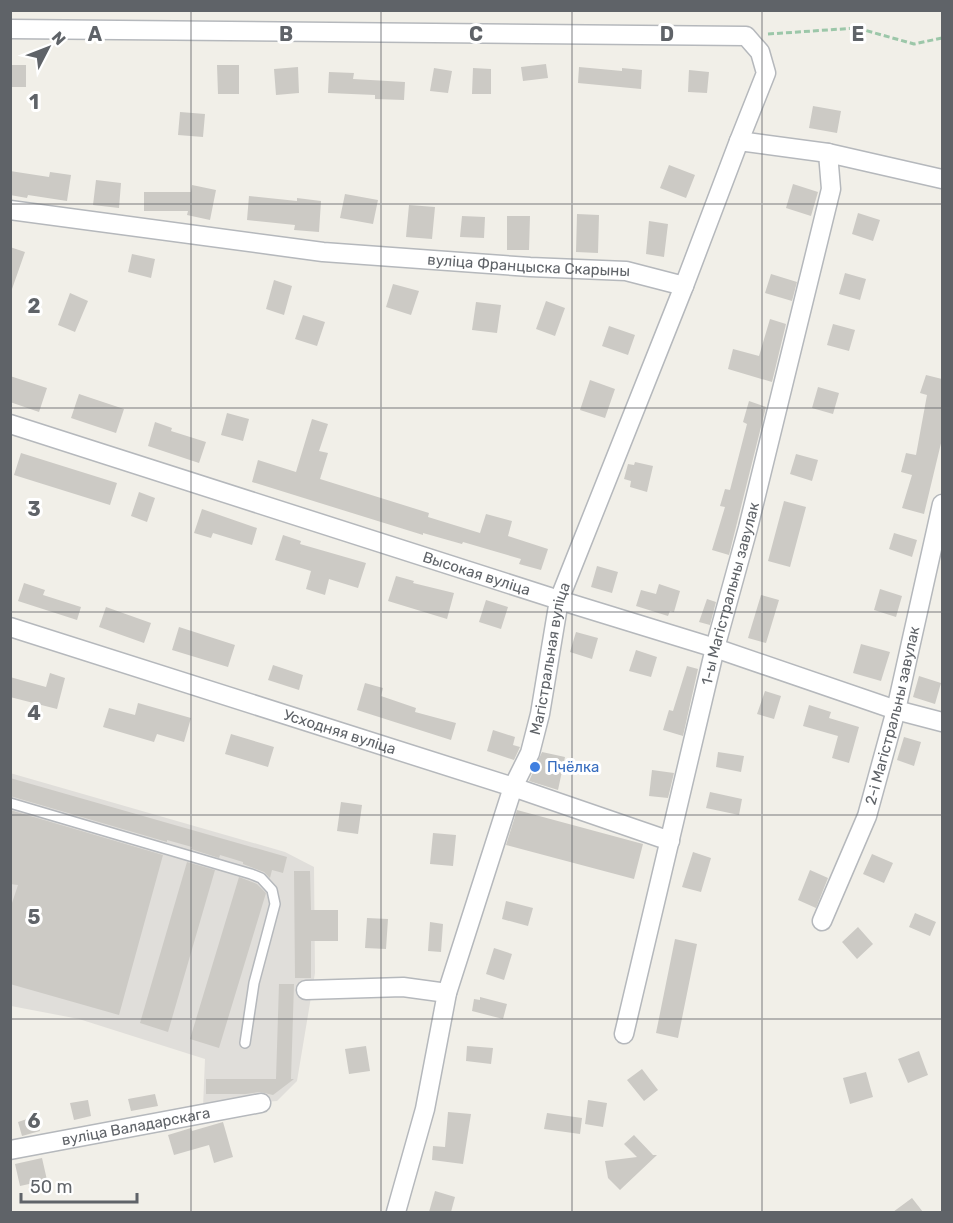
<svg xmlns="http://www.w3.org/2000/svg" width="953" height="1223" viewBox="0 0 953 1223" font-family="Rubik,sans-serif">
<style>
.industrial{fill:#e0deda}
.building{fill:#cccac5}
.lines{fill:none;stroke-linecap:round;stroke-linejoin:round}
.service-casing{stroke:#b5b8bc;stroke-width:12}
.minor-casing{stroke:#b5b8bc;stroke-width:21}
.path{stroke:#9cc7a9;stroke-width:3;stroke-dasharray:6 3;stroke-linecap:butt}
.service{stroke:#fff;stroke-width:9}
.minor{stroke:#fff;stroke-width:18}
.grid{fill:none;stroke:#5f6368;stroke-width:1.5;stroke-opacity:0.55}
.shop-dot{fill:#3f7fe0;stroke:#fff;stroke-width:2}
.labels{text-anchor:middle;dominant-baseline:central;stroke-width:6;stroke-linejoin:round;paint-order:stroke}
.street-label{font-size:15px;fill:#5f6368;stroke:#fff}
.shop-label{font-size:15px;fill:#366cbe;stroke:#fff;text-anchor:start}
.grid-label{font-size:20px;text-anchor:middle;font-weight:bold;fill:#5f6368;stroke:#fff;stroke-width:6;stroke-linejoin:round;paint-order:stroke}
</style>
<rect width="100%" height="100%" fill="#f1efe8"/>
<path class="industrial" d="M10 773 285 852 314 867 315 973 297 1081 277 1101 203 1107 205 1059 79 1019 11 1006Z"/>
<path class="building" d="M546 64 548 78 523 81 521 67Z
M10 65H26V87H10Z
M217 65H239V94H218Z
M298 67 299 93 276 95 274 69Z
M579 67 622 71V68L642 70 641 89 578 83Z
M434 68 452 71 448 93 430 91Z
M473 68 491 69V94H472Z
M689 70 709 72 707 93 688 92Z
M329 72 354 73 353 79 405 82 404 100 375 99V95L328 93Z
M813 106 841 111 837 133 809 128Z
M180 112 205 114 203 137 178 135Z
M669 165 695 175 686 198 660 188Z
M10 171 49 177 50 172 71 175 67 201 28 195 27 198 10 195Z
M96 180 121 183 119 208 93 205Z
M793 184 818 192 811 216 786 208Z
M192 185 216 190 210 220 187 215 188 211H144V192H191Z
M345 194 378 200 373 224 340 218Z
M249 196 297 201V198L321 201 319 232 294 230 295 225 247 220Z
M409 205 435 207 432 239 406 237Z
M858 213 880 220 873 241 852 234Z
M577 214 599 215 598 253 576 252Z
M462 216 485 217 484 238 460 237Z
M507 216H530L529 250H507Z
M649 221 668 224 664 257 646 254Z
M10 247 25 252 12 289H10Z
M132 254 155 259 151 278 128 272Z
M845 273 866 279 860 300 839 294Z
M771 274 797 282 792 301 765 293Z
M274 280 292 286 284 315 266 309Z
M393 284 419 291 411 315 386 307Z
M70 293 88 301 75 332 58 325Z
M546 301 565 308 555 336 536 329Z
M476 302 501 305 497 333 472 330Z
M303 315 325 322 317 346 295 339Z
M770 319 786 324 772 382 728 369 733 349 759 356Z
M833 324 855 330 849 351 827 345Z
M609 326 635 335 628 355 602 346Z
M926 375 942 379V439L924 514 902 508 912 475 901 472 906 453 916 455 927 395 920 393Z
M10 376 47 388 39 412 10 402Z
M590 380 615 389 605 418 580 410Z
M818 387 839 393 833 414 812 408Z
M79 394 124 409 116 433 71 418Z
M749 401 766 407 729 555 712 550 725 507 720 506 725 489 730 490 747 424 743 422Z
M227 413 249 419 243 441 221 435Z
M312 419 328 424 319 451 328 453 320 479 429 513 428 517 480 533 486 514 512 521 508 536 548 549 541 570 519 564 521 559 463 542 462 544 423 533V535L252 482 258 460 296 472Z
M155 422 172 428 171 431 206 442 199 463 148 446Z
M21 453 117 483 110 505 14 475Z
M796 454 818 460 812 481 790 474Z
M635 462 653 466 647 492 630 487 631 481 624 479 628 464 634 465Z
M139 492 155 498 147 522 131 516Z
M784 501 806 507 790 567 768 561Z
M202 509 257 528 252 545 213 533 211 538 194 533Z
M894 533 917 540 912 557 889 549Z
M283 535 301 541 300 544 366 563 358 588 329 579 325 595 306 589 311 571 275 560Z
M597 566 618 572 612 593 591 587Z
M396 576 414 581 413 583 454 593 447 619 388 601Z
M24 583 45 590 43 595 81 607 77 620 18 601Z
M659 584 680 591 674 612 670 611 668 616 636 606 641 590 656 594Z
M880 589 902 596 896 617 874 610Z
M761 595 779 600 766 643 748 638Z
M707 599 716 602 710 625 699 622Z
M486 600 508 607 501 629 479 622Z
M106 607 151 623 144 643 99 627Z
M179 627 235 645 228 667 172 650Z
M576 632 598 638 592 659 570 652Z
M861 644 890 652 881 681 853 673Z
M636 650 657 657 651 677 629 671Z
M273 665 303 675 299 690 268 680Z
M687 666 698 669 683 736 663 730 669 710 673 711Z
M50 673 65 678 57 709 10 697V677L46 687Z
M919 676 941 683 935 704 913 697Z
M365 683 383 688 381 696 416 708 415 712 456 723 451 740 357 710Z
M765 691 781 696 774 719 757 714Z
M138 703 191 718 184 742 157 734 154 742 103 727 109 708 135 715Z
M809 705 831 712 829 718 859 727 849 763 832 758 838 736 803 726Z
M493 730 515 737 513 745 520 747 514 760 487 751Z
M231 734 274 747 268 767 225 754Z
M904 737 921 742 914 766 897 760Z
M542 752 565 757 558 790 529 781Z
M718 752 744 756 741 772 716 767Z
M652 770 674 773 668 798 649 796Z
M10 778 287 857 283 873 272 870 270 878 264 872 243 864V862L220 855 219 858 191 849 192 847 167 840V842L10 796Z
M710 792 742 799 739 815 706 808Z
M341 802 362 805 358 834 337 831Z
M10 810 163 855 119 1015 10 984V909L18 885 10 884Z
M517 810 643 844 634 879 506 845Z
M433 833 456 835 453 866 430 864Z
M693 852 711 858 701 892 682 887Z
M872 854 893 863 884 883 863 874Z
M187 862 215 870 168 1032 140 1023Z
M810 870 828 878 816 908 798 900Z
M294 871H310L311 910H338V941H311V978H295Z
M239 877 257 884 266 893 219 1048 190 1039Z
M506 901 533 908 528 926 502 919Z
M915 913 936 922 930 936 909 927Z
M367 918 388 919 386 949 365 948Z
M430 922 443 924 441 952 428 951Z
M858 927 873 944 857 959 842 942Z
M675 939 697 944 678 1038 656 1033Z
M494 948 512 954 504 980 486 974Z
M279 984H294L291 1079H294L273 1095 260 1092 246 1094H206V1079H276Z
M480 997 507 1004 503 1019 472 1011 474 999 480 1000Z
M366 1046 370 1071 349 1074 345 1049Z
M467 1046 493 1048 491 1064 466 1061Z
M919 1051 928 1075 908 1083 898 1059Z
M642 1069 658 1090 644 1101 627 1080Z
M866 1072 873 1097 850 1104 843 1078Z
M155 1094 158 1106 131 1111 128 1099Z
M88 1100 91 1116 74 1120 70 1103Z
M588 1100 607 1103 603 1127 585 1124Z
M448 1112 471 1114 463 1164 432 1160 433 1146 445 1147Z
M547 1113 582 1118 580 1134 544 1129Z
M36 1116 40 1131 22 1136 18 1122Z
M223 1122 233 1157 214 1163 209 1145 174 1155 168 1135 191 1128 192 1131Z
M634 1135 653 1155H657L620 1190 608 1178 605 1161 637 1157 624 1144Z
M42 1158 47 1180 20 1186 15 1164Z
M435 1191 455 1197 451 1212H429Z
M912 1198 923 1212H893Z"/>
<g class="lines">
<g class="service-casing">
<path id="service" d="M10 803 251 874 261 878 272 890 275 904 254 983 245 1043"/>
</g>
<g class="minor-casing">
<g id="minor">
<path d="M10 29 746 36 760 52 766 73 739 141"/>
<path id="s1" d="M10 210 323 252 530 267 626 271 684 286 739 141 828 153 942 179"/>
<path id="s2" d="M10 424 559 600 715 648 896 710 942 722"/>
<path id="s3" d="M10 627 513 787 670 841"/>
<path id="s4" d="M822 921 867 816 896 710 942 504"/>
<path d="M306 990 403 987 447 993"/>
<path id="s5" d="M624 1034 715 648 748 528 831 189 828 153"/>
<path id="s6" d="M10 1150 261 1103"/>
<path id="s7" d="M396 1212 425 1109 447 993 513 787 530 753 540 714 559 600 684 286"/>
</g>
</g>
<path class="path" d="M768 34 857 28 914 44 942 38"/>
<use href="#service" class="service"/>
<use href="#minor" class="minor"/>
</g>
<path class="grid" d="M191 10V1212M381 10V1212M572 10V1212M762 10V1212M10 204H942M10 408H942M10 612H942M10 815H942M10 1019H942"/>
<circle class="shop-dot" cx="535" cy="767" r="6"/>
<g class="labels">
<g class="street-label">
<text stroke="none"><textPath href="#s1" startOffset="522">вуліца Францыска Скарыны</textPath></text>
<text stroke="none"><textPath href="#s2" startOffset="490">Высокая вуліца</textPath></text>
<text stroke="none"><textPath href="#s5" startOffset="453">1-ы Магістральны завулак</textPath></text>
<text stroke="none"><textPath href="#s7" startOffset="576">Магістральная вуліца</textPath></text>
<text stroke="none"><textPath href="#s4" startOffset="218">2-і Магістральны завулак</textPath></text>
<text stroke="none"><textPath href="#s3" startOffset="346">Усходняя вуліца</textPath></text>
<text stroke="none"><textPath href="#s6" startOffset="128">вуліца Валадарскага</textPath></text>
</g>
<g class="shop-label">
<text x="547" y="767">Пчёлка</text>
</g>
</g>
<g class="grid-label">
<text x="95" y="41">A</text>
<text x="286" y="41">B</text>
<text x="476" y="41">C</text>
<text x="667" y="41">D</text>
<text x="858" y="41">E</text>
<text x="34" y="109">1</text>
<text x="34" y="313">2</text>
<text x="34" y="516">3</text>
<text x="34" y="720">4</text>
<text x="34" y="924">5</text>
<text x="34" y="1128">6</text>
</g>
<rect width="953" height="1223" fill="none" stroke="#5f6368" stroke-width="24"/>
<g transform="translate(48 48) rotate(48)" stroke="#ffffff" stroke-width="4.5" paint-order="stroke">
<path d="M0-4.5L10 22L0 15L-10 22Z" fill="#5f6368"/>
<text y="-9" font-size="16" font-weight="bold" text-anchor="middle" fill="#5f6368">N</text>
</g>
<path d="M21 1193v9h116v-9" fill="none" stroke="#5f6368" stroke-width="3"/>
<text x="30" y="1193" font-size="18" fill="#5f6368" stroke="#ffffff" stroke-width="4.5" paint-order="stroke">50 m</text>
</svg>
